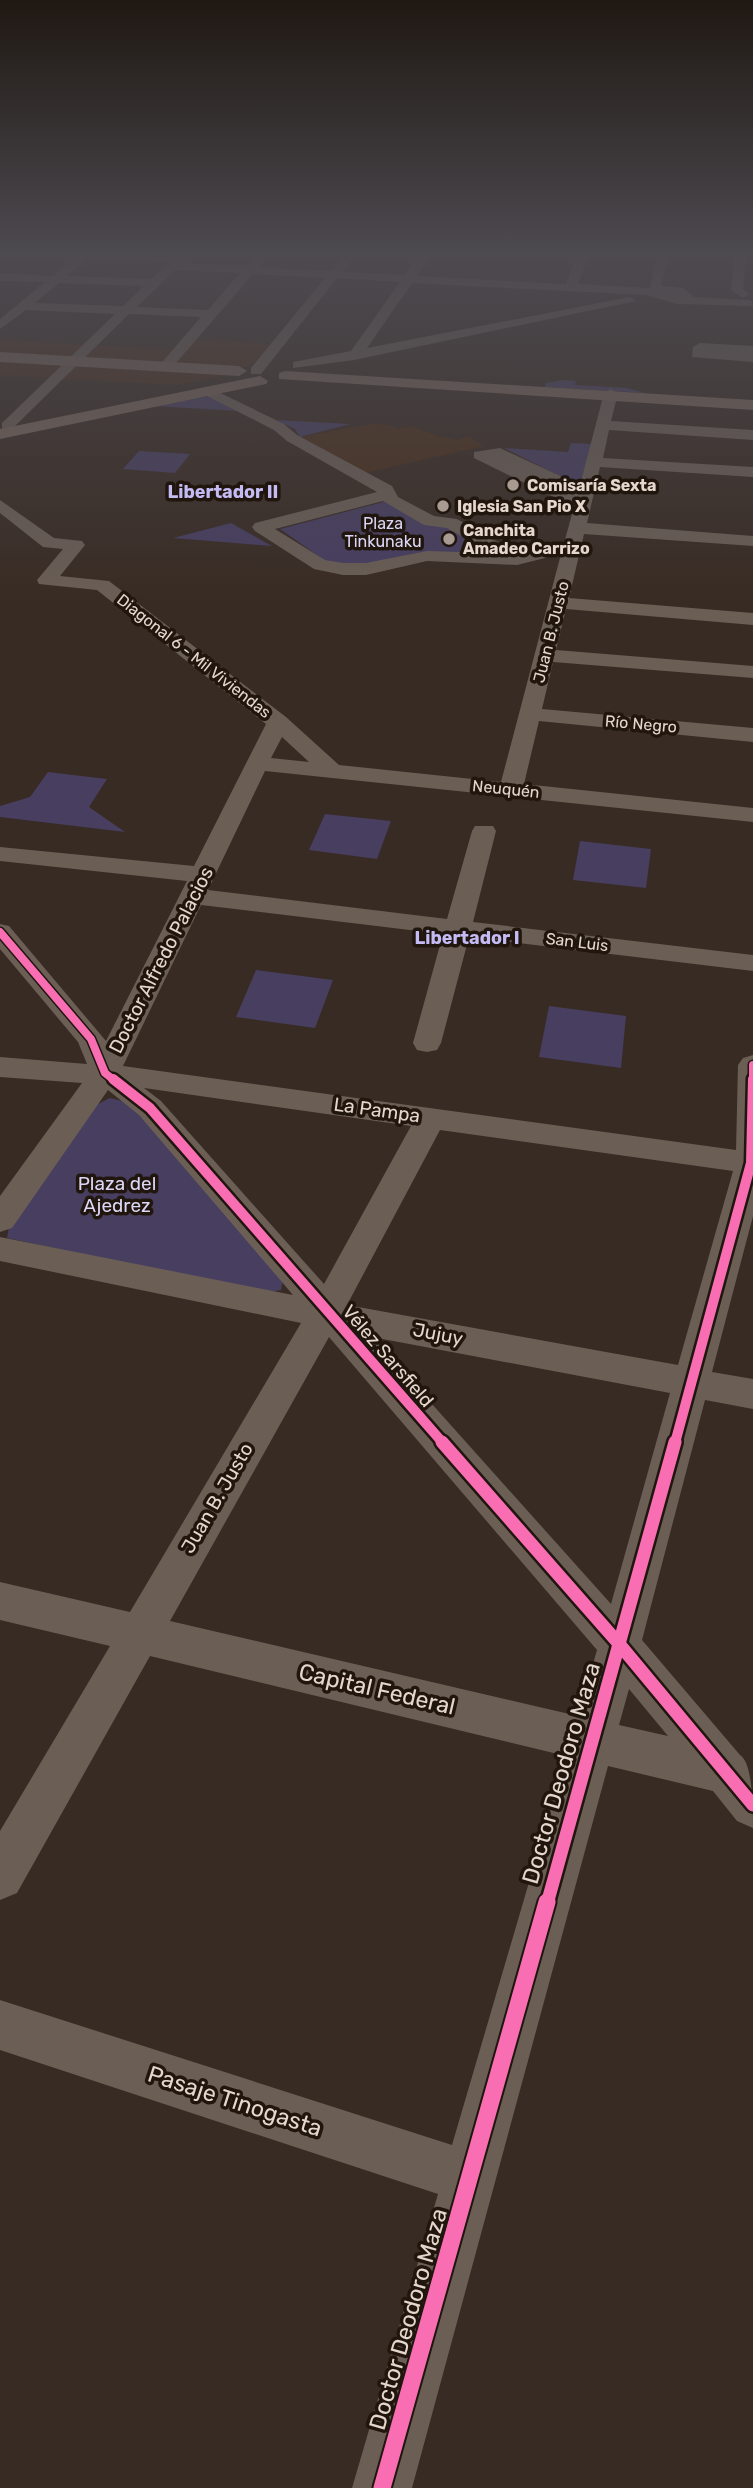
<svg xmlns="http://www.w3.org/2000/svg" width="753" height="2488" viewBox="0 0 753 2488" font-family="Rubik,sans-serif">
<style>
.built{fill:#482e1a}
.green{fill:#473e60}
.lines{fill:none;stroke-linecap:round;stroke-linejoin:round}
.minor{fill:#6a5e55;fill-rule:evenodd}
.major{fill:#78665a;fill-rule:evenodd}
.cycleway-far3-casing{stroke:#20160e;stroke-width:11}
.cycleway-far2-casing{stroke:#20160e;stroke-width:15}
.cycleway-far1-casing{stroke:#20160e;stroke-width:18}
.cycleway-casing{stroke:#20160e;stroke-width:21}
.cycleway-far3{stroke:#f96db3;stroke-width:8}
.cycleway-far2{stroke:#f96db3;stroke-width:10}
.cycleway-far1{stroke:#f96db3;stroke-width:13}
.cycleway{stroke:#f96db3;stroke-width:17}
.poi-dot{fill:#a99b92;stroke:#20160e;stroke-width:2.5}
.labels{text-anchor:middle;dominant-baseline:central;stroke-width:7;stroke-linejoin:round;paint-order:stroke}
.far-poi-label{font-size:16px;font-weight:bold;fill:#e6d7cd;stroke:#20160e;text-anchor:start}
.far-park-label{font-size:16px;fill:#dcd7f6;stroke:#20160e}
.far-street-label{font-size:16px;fill:#e6d7cd;stroke:#20160e}
.far-neighbourhood-label{font-size:18px;font-weight:bold;fill:#c4bbf4;stroke:#20160e}
.street-label{font-size:19px;fill:#e6d7cd;stroke:#20160e}
.park-label{font-size:19px;fill:#dcd7f6;stroke:#20160e}
.near-street-label{font-size:23px;fill:#e6d7cd;stroke:#20160e}
</style>
<rect width="100%" height="100%" fill="#382b23"/>
<path class="built" d="M194 339 270 344 253 364 217 377 176 385 0 375V340L174 350Z
M372 424 390 425 398 429 411 426 438 436 457 440 469 437 484 446 365 473 300 437Z"/>
<path class="green" d="M563 380 576 381 575 385 627 388 645 393 545 387 546 383Z
M210 396 240 411 153 406Z
M276 420 350 424 300 437 295 429Z
M571 443 592 444 582 483 578 485 504 448 568 452Z
M139 451 190 454 175 473 123 469Z
M387 501 448 526 504 557 424 554 364 566 327 562 280 529Z
M231 523 272 546 173 538Z
M48 772 107 779 89 807 125 832 0 817V806L30 797Z
M325 814 391 821 377 859 309 850Z
M580 841 651 849 646 888 573 880Z
M256 970 333 980 315 1028 236 1017Z
M549 1006 626 1016 621 1068 539 1057Z
M110 1098 130 1103 283 1279 281 1290 264 1293 7 1238 9 1226 94 1106Z"/>
<g class="lines">
<path class="minor" d="M80 254H190L181 263 246 266 260 255 266 258 258 267 331 271 345 258 351 261 343 272 405 275 420 254H432L417 276 566 284 577 254H589L578 284 650 288 657 254H669L661 286 683 288 694 297 748 300 752 301 753 306 677 304 646 295 412 283 367 348 630 297 636 301 354 360 293 368V362L351 351 400 282 337 278 261 374H251V368L325 278 253 274 170 370 158 367 201 317 129 314 12 429H2V423L115 314 26 310 0 329V319L45 282 0 281V273L53 276ZM88 259 169 262 151 279 67 276ZM175 270 240 273 208 310 137 307ZM59 283 144 286 123 306 35 303Z
M735 254H747L743 289 749 294 743 298 731 290Z
M700 343 753 346V362L692 357 693 347Z
M208 387 284 424 297 435 392 486 398 497 434 516 457 519 519 554 564 543 574 507 474 458V452L500 448 580 485 604 393 611 389 618 393 611 421 753 430V440L609 430 603 458 753 467V477L600 467 587 523 753 536V546L584 534 569 598 753 613V625L566 609 556 650 753 666V678L553 662 542 709 753 728V742L539 721 524 784 753 808V822L265 771 208 890 447 919 472 831 475 826H493L496 831 473 922 753 955V971L469 937 441 1043 437 1050 427 1052 417 1050 413 1043 443 934 201 905 123 1066 736 1150 738 1065 743 1058 753 1055V1216L712 1372 753 1379V1409L705 1400 642 1640 740 1755C753 1763 753 1808 753 1828L737 1821 713 1791 608 1766 412 2488H352L438 2194 0 2050V2000L452 2145 566 1756 150 1656 17 1893 0 1900V1831L110 1646 0 1620V1582L130 1612 301 1323 0 1261V1237L293 1295 139 1115 108 1090 12 1228 0 1232V1196L82 1083 0 1077V1057L87 1064 78 1042 0 949V924L9 926 106 1041 187 881 0 861V847L194 866 266 724 97 590 39 584 37 580 63 549 43 547 0 513V500L54 538 82 541 85 545 60 576 109 581 286 717 339 765 501 782 561 554 517 565 427 561 366 575H343L314 569 255 531 252 527 255 523 377 492 287 441 274 430 203 394V388ZM383 501 424 525 447 528 492 553 427 551 366 563H343L325 560 275 529ZM282 737 309 762 271 758ZM144 1088 411 1126 324 1284 161 1101ZM440 1130 733 1171 678 1365 347 1305ZM329 1337 597 1650 578 1716 170 1621ZM372 1337 670 1393 611 1604ZM629 1689 668 1736 619 1725Z"/>
<path class="major" d="M0 352 239 366 247 371 239 376 0 362Z
M285 371 753 400V410L279 379V373Z
M260 376 268 381 266 384 0 439V429Z"/>
<g class="cycleway-far3-casing">
<path id="cycleway-far3" d="M0 932 91 1039 105 1073 115 1081
M753 1081V1065"/>
</g>
<g class="cycleway-far2-casing">
<path id="cycleway-far2" d="M113 1079 150 1108 443 1443
M675 1443 751 1163 753 1079"/>
</g>
<g class="cycleway-far1-casing">
<path id="cycleway-far1" d="M442 1442 620 1645 753 1805
M547 1904 675 1442"/>
</g>
<g class="cycleway-casing">
<path id="cycleway" d="M382 2488 547 1902"/>
</g>
<use href="#cycleway-far3" class="cycleway-far3"/>
<use href="#cycleway-far2" class="cycleway-far2"/>
<use href="#cycleway-far1" class="cycleway-far1"/>
<use href="#cycleway" class="cycleway"/>
</g>
<linearGradient id="sky" x2="0" y2="1"><stop stop-color="#1f1813"/><stop offset="0.42" stop-color="#4d4a50"/><stop offset="1" stop-color="#4d4a50" stop-opacity="0"/></linearGradient>
<rect width="753" height="602" fill="url(#sky)"/>
<g class="poi-dot">
<circle cx="513" cy="485" r="7"/>
<circle cx="443" cy="506" r="7"/>
<circle cx="449" cy="539" r="7"/>
</g>
<g class="labels">
<g class="far-poi-label">
<text x="527" y="485">Comisaría Sexta</text>
<text x="457" y="506">Iglesia San Pio X</text>
<text x="463" y="530">Canchita<tspan x="463" dy="18">Amadeo Carrizo</tspan></text>
</g>
<g class="far-park-label">
<text x="383" y="523">Plaza<tspan x="383" dy="18">Tinkunaku</tspan></text>
</g>
<g class="far-street-label">
<text transform="translate(551 632) rotate(-76)">Juan B. Justo</text>
<text transform="translate(194 656) rotate(38)">Diagonal 6 - Mil Viviendas</text>
<text transform="translate(641 724) rotate(5)">Río Negro</text>
<text transform="translate(506 789) rotate(6)">Neuquén</text>
<text transform="translate(577 942) rotate(7)">San Luis</text>
</g>
<g class="far-neighbourhood-label">
<text x="223" y="492">Libertador II</text>
<text x="467" y="938">Libertador I</text>
</g>
<g class="street-label">
<text transform="translate(161 960) rotate(-63)">Doctor Alfredo Palacios</text>
<text transform="translate(377 1110) rotate(8)">La Pampa</text>
<text transform="translate(438 1334) rotate(11)">Jujuy</text>
<text transform="translate(388 1356) rotate(49)">Vélez Sarsfield</text>
<text transform="translate(217 1498) rotate(-60)">Juan B. Justo</text>
</g>
<g class="park-label">
<text x="117" y="1183">Plaza del<tspan x="117" dy="22">Ajedrez</tspan></text>
</g>
<g class="near-street-label">
<text transform="translate(377 1689) rotate(13)">Capital Federal</text>
<text transform="translate(561 1773) rotate(-74)">Doctor Deodoro Maza</text>
<text transform="translate(235 2101) rotate(18)">Pasaje Tinogasta</text>
<text transform="translate(408 2319) rotate(-74)">Doctor Deodoro Maza</text>
</g>
</g>
</svg>
